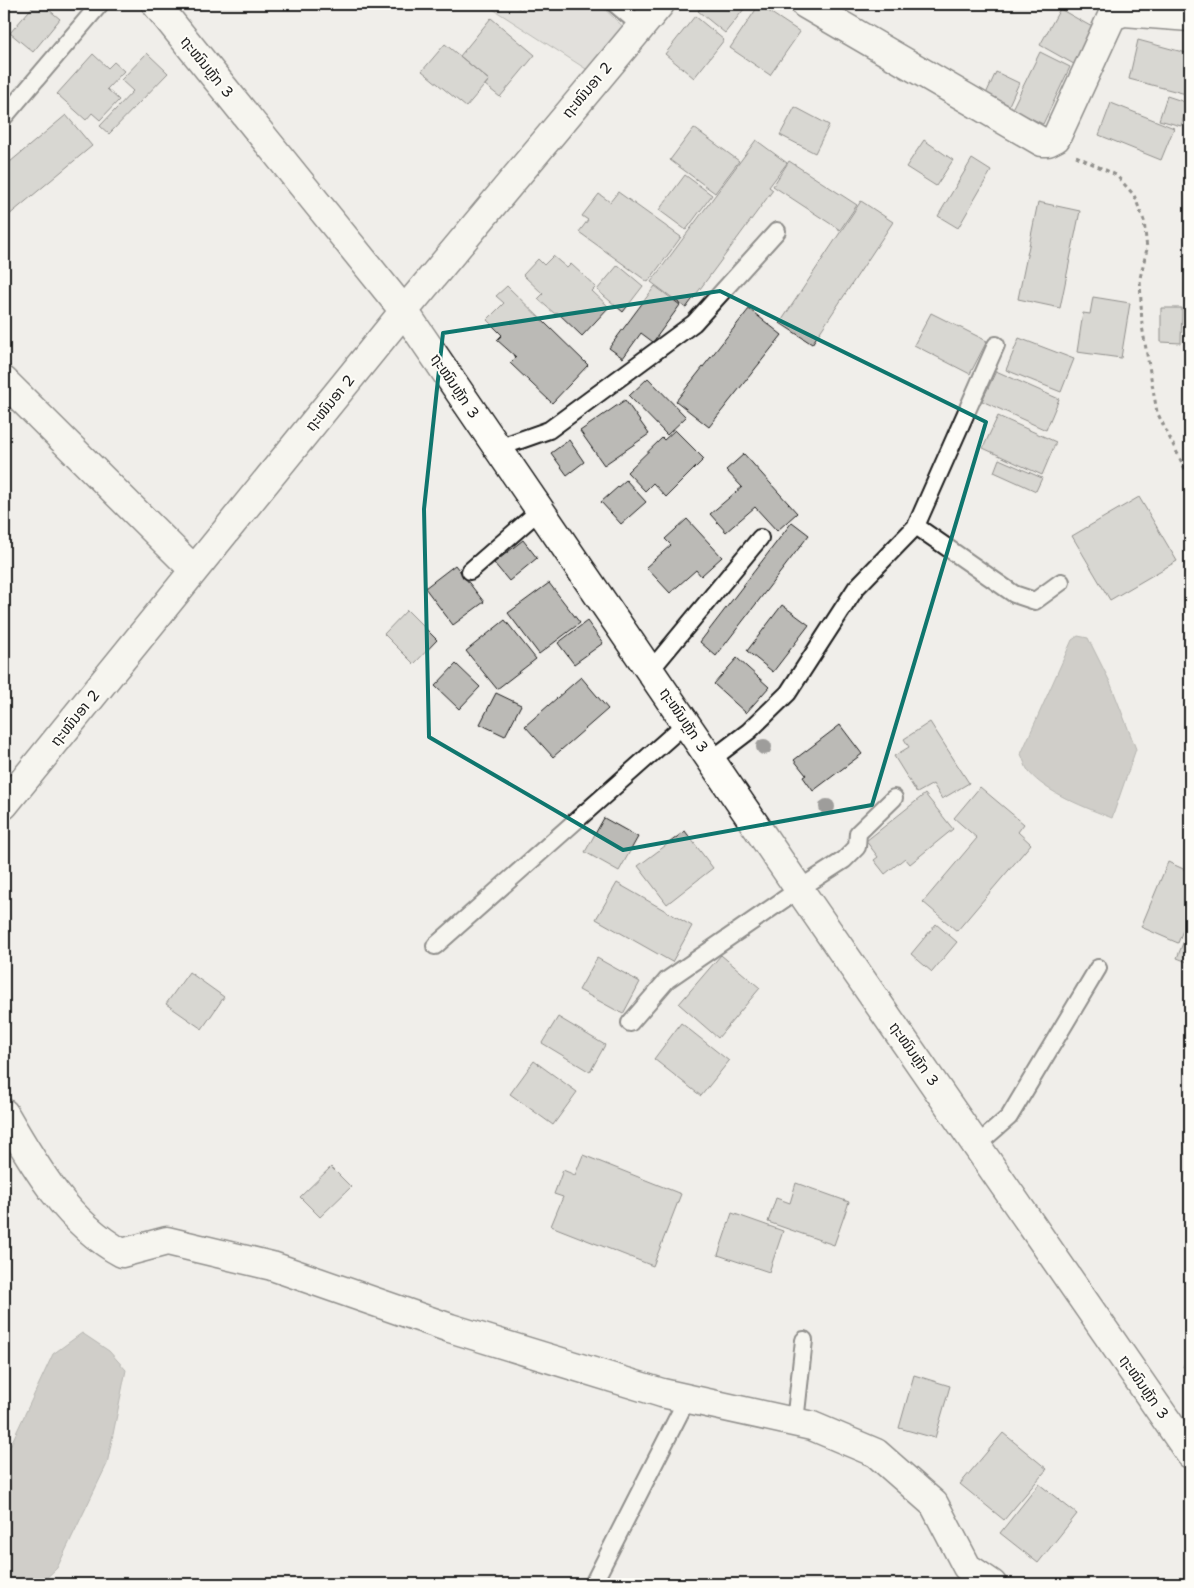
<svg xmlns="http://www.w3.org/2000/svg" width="1194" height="1588" viewBox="0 0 1194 1588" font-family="'Shantell Sans','Noto Sans Lao',sans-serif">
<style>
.green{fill:#d0cfcc;stroke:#767674}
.water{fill:#a8a7a3;stroke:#706f6d}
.building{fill:#bbbab6;stroke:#1c1c1c}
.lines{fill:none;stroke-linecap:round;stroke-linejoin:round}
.service-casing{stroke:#1c1c1c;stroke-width:20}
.minor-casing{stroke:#1c1c1c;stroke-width:31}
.path{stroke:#1c1c1c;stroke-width:3;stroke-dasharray:4 4;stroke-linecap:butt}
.service{stroke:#fdfcf7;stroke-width:16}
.minor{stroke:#fdfcf7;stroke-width:28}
.tree{fill:#9e9d9b}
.marked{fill:none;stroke:#0f766e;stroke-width:4;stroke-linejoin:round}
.labels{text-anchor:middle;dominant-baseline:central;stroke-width:4;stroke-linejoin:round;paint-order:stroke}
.street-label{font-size:15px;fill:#1c1c1c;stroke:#fdfcf7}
</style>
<rect width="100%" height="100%" fill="#f0eeea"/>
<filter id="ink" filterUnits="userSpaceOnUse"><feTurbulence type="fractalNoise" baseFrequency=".02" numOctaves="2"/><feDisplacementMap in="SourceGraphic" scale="10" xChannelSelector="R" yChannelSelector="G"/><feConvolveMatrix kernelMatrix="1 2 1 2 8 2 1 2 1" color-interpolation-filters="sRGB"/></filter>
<g filter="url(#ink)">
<path class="green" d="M485 4H512L521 10 526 4H535L538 7 541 4H599L631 34 597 76Z"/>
<path class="water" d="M1078 636 1088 638 1110 682 1136 749 1112 818C1087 808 1046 793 1029 772 1025 767 1024 760 1021 754L1072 640Z
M82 1333 109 1351 126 1370 107 1464 57 1568 40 1584H4V1459L53 1354Z"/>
<path class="building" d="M35 4H42L60 19 33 52 10 33Z
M704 4H748L725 33 698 11Z
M759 5 800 32 770 75 730 48Z
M1060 9 1101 32 1081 68 1040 45Z
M695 16 724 40 694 78 665 54Z
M491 18 535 55 500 97 485 85 489 80 460 56Z
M1138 40 1190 54V78L1186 94 1129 79Z
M445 44 489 80 466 107 422 71Z
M1040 52 1070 67 1043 124 1012 109Z
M147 53 168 73 109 134 100 126 133 91 121 80Z
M93 54 108 68 114 62 124 71 107 89 119 100 100 120 92 113 86 120 57 94Z
M996 72 1019 83 1009 105 986 94Z
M1167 96 1188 103 1181 126 1159 120Z
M1111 103 1174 128 1161 160 1099 135Z
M795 107 829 125 815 153 780 135Z
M66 115 92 146 8 216 4 211V167Z
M694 128 739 161 715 193 670 160Z
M756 140 787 163 769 187 773 190 686 308 651 282Z
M924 140 953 160 936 186 906 167Z
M972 159 991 171 958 228 938 216Z
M789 161 857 205 840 230 773 186Z
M685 175 712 195 686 230 659 210Z
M618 192 681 237 648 282 579 232 588 220 582 216 599 194 610 202Z
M861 201 893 222 812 344 780 323Z
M1038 202 1080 211 1060 308 1018 299Z
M553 256 567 268 571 264 596 287 592 291 609 307 582 336 557 312 555 314 538 299 543 294 523 275 538 259 544 265Z
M618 265 643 286 623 312 597 290Z
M507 286 588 365 552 403 510 363 516 357 497 340 502 335 487 320 504 303 496 296Z
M655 286 680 305 653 342 641 333 623 358 609 348Z
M1093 297 1130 303 1121 358 1077 352 1083 313 1090 314Z
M1161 308H1182L1181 343 1161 342Z
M749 309 782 335 709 427 676 401Z
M931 313 987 341 970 374 914 345Z
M1019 338 1074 359 1061 392 1006 370Z
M996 371 1059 399 1046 430 982 401Z
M648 378 686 417 667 435 629 396Z
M625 400 649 434 604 465 580 431Z
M998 416 1056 442 1042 475 983 448Z
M675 430 704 459 666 497 653 483 645 491 627 472 662 438 664 440Z
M569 440 584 462 567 475 551 453Z
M744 454 797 513 777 531 755 507 726 532 710 514 742 487 726 470Z
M999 459 1042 478 1036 491 994 472Z
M626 480 646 502 621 524 601 502Z
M1139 497 1177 561 1110 600 1072 536Z
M687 519 722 557 701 576 696 570 670 593 646 567 671 545 665 539Z
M792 522 809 535 716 656 700 642Z
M523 540 537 558 509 581 494 563Z
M455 565 484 602 453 625 425 588Z
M549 583 580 623 539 654 508 613Z
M782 605 809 625 773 672 747 651Z
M407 610 437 640 414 664 384 634Z
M505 620 536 659 497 689 466 651Z
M587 621 603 643 574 664 558 643Z
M737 658 769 687 746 713 714 684Z
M456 664 480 687 459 709 435 686Z
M581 677 608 709 553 757 525 726Z
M496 693 521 705 505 736 480 724Z
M930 722 969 783 942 799 933 784 917 793 894 756 909 747 904 739Z
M840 725 862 754 813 791 803 777 806 775 794 760Z
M980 787 1024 824 1018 832 1031 844 957 931 923 902 977 838 954 818Z
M925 794 953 829 910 864 905 858 885 874 874 860 878 857 866 841Z
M604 818 638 837 619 871 585 852Z
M685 831 713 868 667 904 638 866Z
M1168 862 1190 872V912L1178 943 1141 927Z
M617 883 692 926 672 962 596 919Z
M936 924 957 942 932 972 911 954Z
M1187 933 1190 935V963L1177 958Z
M721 955 760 988 718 1038 679 1004Z
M597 958 640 982 623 1014 579 990Z
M189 972 224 997 202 1029 166 1004Z
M558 1017 605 1045 590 1072 542 1043Z
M681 1023 729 1061 701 1096 654 1059Z
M534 1061 577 1092 553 1125 510 1094Z
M583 1155 681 1194 653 1266 551 1226 563 1197 554 1194 563 1170 575 1175Z
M331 1167 351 1187 320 1217 300 1197Z
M796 1183 849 1202 834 1245 768 1222 776 1198 790 1203Z
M732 1213 783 1231 769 1272 718 1255Z
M1190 1349V1370L1183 1367Z
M914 1375 950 1386 935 1438 899 1428Z
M1003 1433 1047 1469 1004 1520 960 1484Z
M1039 1484 1077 1514 1038 1563 1000 1533Z"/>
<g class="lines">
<g class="service-casing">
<path id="service" d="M615 4 641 26
M4 117 100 4
M498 448 549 430 694 323 777 231
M916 526 1014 594 1035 601 1061 582
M470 571 540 510
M650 671 760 538
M711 760 749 731 788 693 856 588 916 526 996 345
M435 946 686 723
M630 1023 667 980 799 889 844 860 857 847 858 833 894 798
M977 1145 1009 1117 1098 968
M795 1422 804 1340
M593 1584 687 1399"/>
</g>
<g class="minor-casing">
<path id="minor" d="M156 4 404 311 799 889 1190 1454
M805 4 1042 142H1048L1056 138 1112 16 1124 12 1190 17
M4 381 194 570
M4 805 404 311 660 4
M4 1113C34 1165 67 1223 122 1253L167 1241 272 1266 450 1328 662 1393 812 1426 876 1453 934 1504 967 1567 992 1584"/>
</g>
<path class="path" d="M1076 156 1116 175 1134 195 1144 221 1147 249 1140 278 1142 326 1157 412 1186 471"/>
<use href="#service" class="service"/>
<use href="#minor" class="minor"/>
</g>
<g class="tree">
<circle cx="764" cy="747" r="8"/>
<circle cx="827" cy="807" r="8"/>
</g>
</g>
<path d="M0 0H1194V1588H0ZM720 291 986 422 872 805 623 850 429 737 424 509 443 333Z" fill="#f0eeea" fill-opacity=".55" fill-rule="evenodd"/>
<path class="marked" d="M720 291 986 422 872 805 623 850 429 737 424 509 443 333Z"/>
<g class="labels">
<g class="street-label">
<text transform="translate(207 67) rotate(51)">ຖະໜົນຫຼັກ 3</text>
<text transform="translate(587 90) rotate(-50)">ຖະໜົນອາ 2</text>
<text transform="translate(455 386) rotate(56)">ຖະໜົນຫຼັກ 3</text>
<text transform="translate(330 403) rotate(-51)">ຖະໜົນອາ 2</text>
<text transform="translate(75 718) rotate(-51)">ຖະໜົນອາ 2</text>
<text transform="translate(684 720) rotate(56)">ຖະໜົນຫຼັກ 3</text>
<text transform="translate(914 1054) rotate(55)">ຖະໜົນຫຼັກ 3</text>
<text transform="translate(1144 1387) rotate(55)">ຖະໜົນຫຼັກ 3</text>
</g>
</g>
<rect width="1194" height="1588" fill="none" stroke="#fdfcf7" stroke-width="20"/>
<rect x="10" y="10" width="1174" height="1568" fill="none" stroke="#1c1c1c" stroke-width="2" filter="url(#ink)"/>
</svg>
